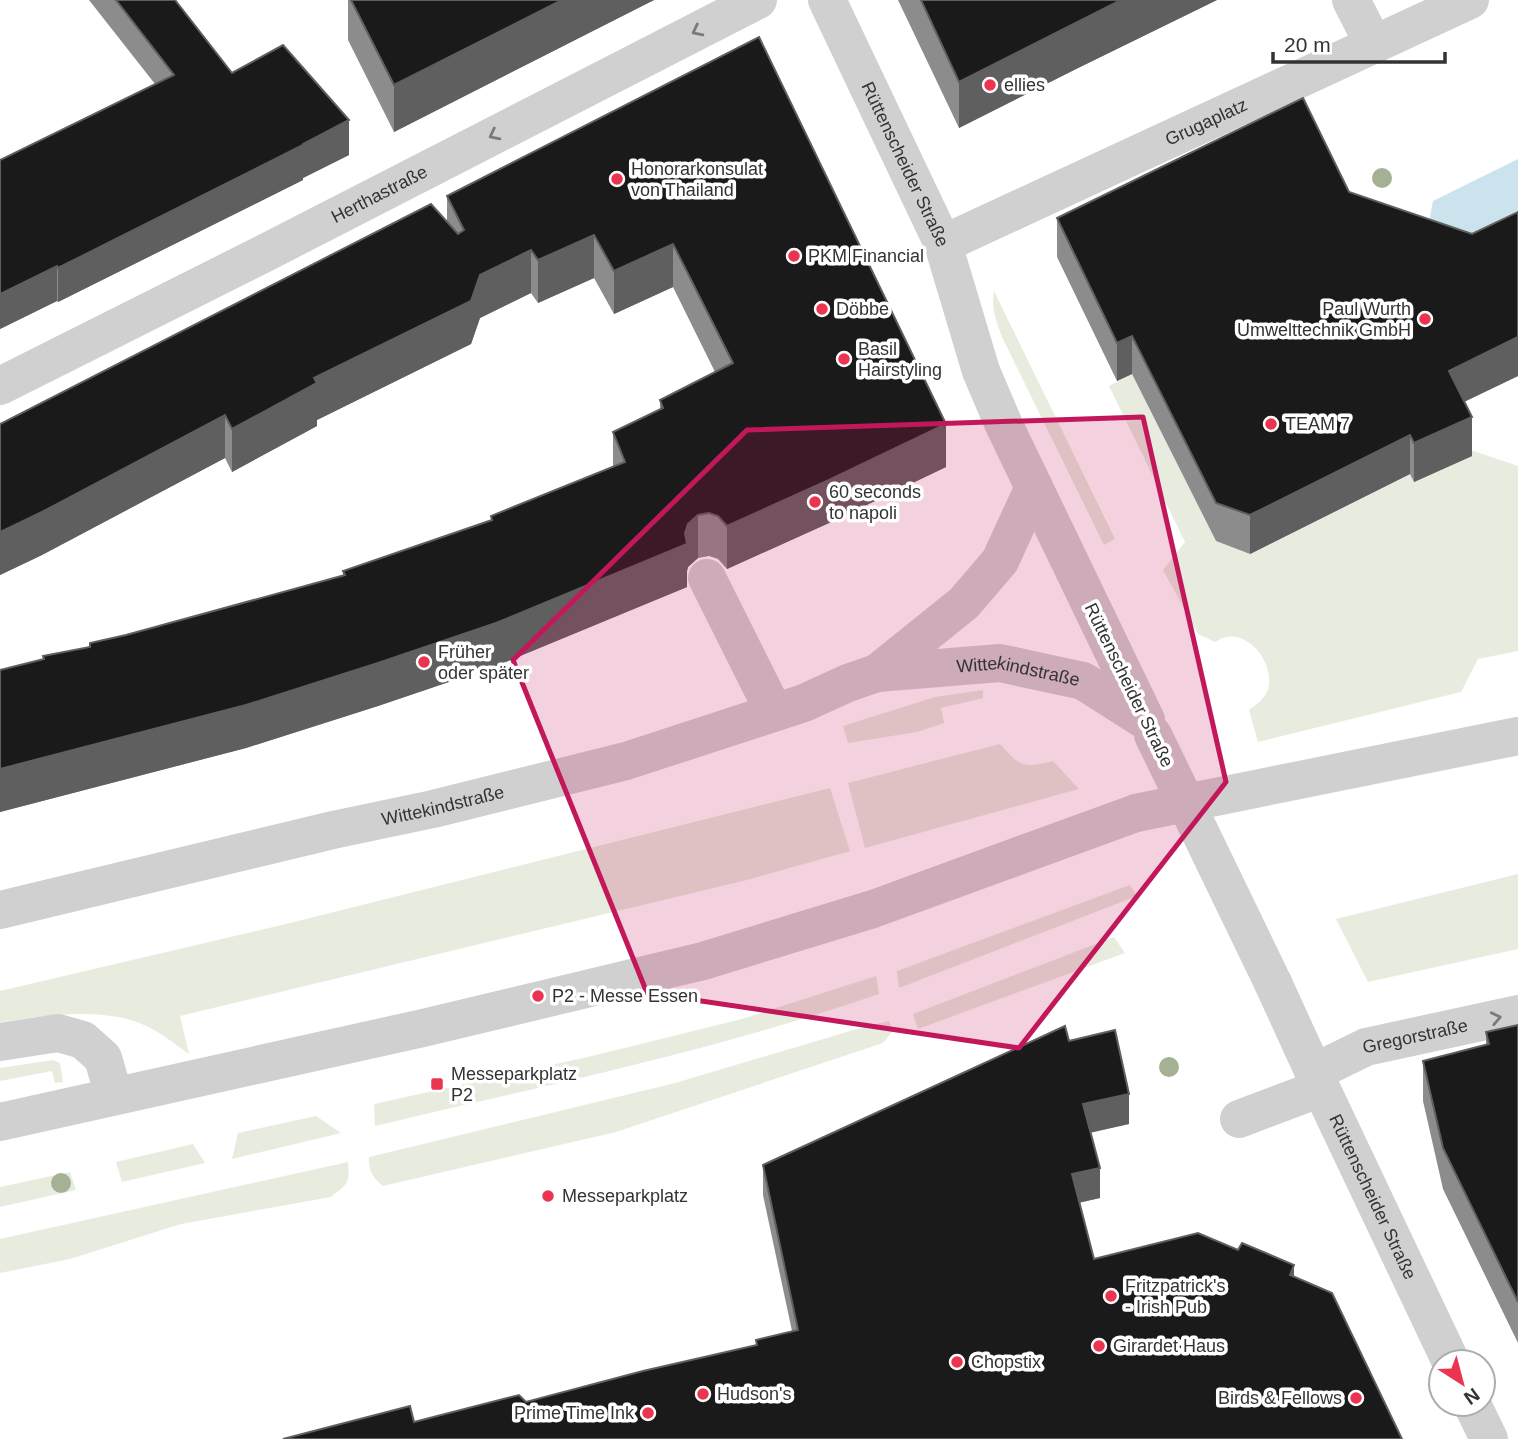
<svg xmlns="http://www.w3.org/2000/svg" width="1518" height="1439" viewBox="0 0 1518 1439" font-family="Helvetica,sans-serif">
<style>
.green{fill:#e7ecdf}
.water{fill:#cbe3ed}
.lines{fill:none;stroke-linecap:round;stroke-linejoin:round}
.minor{stroke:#d0d0d0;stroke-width:38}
.minor-bridge{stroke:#d0d0d0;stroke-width:38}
.tree{fill:#a4b195}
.wall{fill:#8c8c8c}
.shaded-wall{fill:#5f5f5f}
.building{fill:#1a1a1a;stroke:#5f5f5f;stroke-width:2}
.oneway{stroke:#7a7a7a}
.marked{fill:#c2185b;fill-opacity:0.2;stroke:#c2185b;stroke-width:5;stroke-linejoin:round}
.poi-dot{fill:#eb3450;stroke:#fff;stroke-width:2.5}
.labels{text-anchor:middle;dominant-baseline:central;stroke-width:7;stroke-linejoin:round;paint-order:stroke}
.poi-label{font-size:18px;fill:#333;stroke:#fff;text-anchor:start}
.street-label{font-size:18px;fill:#333;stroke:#fff}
</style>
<rect width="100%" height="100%" fill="#fff"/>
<path class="green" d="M994 291 1115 539 1104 545 1002 337C996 321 991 308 994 291Z
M1132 374 1216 541 1250 554 1410 474 1414 481 1465 458 1468 449 1518 466V651L1478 659 1461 692 1258 742 1249 710C1256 705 1265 698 1268 690 1276 661 1243 622 1215 642L1198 634 1163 570 1185 542 1109 386Z
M983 690V698L941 708 944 723 917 732 848 743 843 726 935 697Z
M1000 744C1020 766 1022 769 1053 761L1079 789 865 848 848 783Z
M830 788 850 851 747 880 180 1016 189 1054C175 1044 160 1032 144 1025 103 1006 44 1016 0 1022V991L286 924Z
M1518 874V949L1368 982 1336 919Z
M1130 885 1137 896 899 988 897 971Z
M1114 937 1125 953 918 1029 913 1014Z
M876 976 879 994C714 1051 544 1086 375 1126L374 1104 592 1056 742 1019Z
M889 1021 893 1031 883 1043 616 1132 383 1186C373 1178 368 1170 369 1157L675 1083 857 1029Z
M53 1060 60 1063 63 1082 55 1083 52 1071 0 1081V1068Z
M316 1116 341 1133 232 1159 238 1133Z
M193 1144 205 1163 122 1182 116 1162Z
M348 1162C350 1183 348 1184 331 1197L181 1224 70 1259 0 1273V1239Z
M70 1172 76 1190 0 1207V1187Z"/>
<path class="water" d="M1518 159V221L1463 246 1427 233 1433 201Z"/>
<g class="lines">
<g class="minor">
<path id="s1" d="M827 0 943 244 981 371 1004 425 1146 720"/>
<path d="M1351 0 1374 45"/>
<path id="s2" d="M943 244 1470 0"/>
<path id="s3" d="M0 386 261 255 758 0"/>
<path d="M707 578 774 712"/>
<path d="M877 673 964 603 1000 561 1034 487"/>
<path id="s4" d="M0 910 333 830 433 809 626 761 804 703 848 683 877 673 1000 663 1083 681 1146 721"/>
<path id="s5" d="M1273 983 1321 1088 1451 1362"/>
<path d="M0 1042 58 1033 83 1040 103 1058 114 1096"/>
<path id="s6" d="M1315 1072 1366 1047 1518 1014"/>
<path d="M1239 1119 1321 1088"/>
<path d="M0 1122 423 1028 703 961 873 909 1136 813 1518 736"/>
<path d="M1472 1404 1489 1439"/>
</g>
<path class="minor-bridge" d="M1153 735 1273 983"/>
</g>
<g class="tree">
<circle cx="1382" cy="178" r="10"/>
<circle cx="1169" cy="1067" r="10"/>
<circle cx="61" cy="1183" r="10"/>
</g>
<path class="wall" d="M89 0H175L232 73 349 155 303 178V180L58 302 57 301 0 329V160L155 84Z
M348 0H654L394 132 348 40Z
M898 0H1217L1074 70 959 128Z
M759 37 946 467 829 523 727 569 718 559 709 556 698 558 688 567 687 571V587L496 666 378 706 246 748 0 812V670L43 659V656L90 647 126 635 343 576V571L491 521V516L613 467V432L660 409V400L715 372 673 287 614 314 594 278 538 303 531 293 480 318 471 344 317 420V426L232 472 225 458 42 555 0 575V424L447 222V196Z
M1349 192 1472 234 1518 212V376L1464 402 1472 456 1414 482 1410 474 1250 554 1216 541 1132 374 1117 381 1057 257V218Z
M1518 1025V1343L1443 1189 1423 1101V1061L1486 1045V1032Z
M1069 1041 1129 1124 1090 1133 1100 1198 1079 1203 1094 1259 1294 1276 414 1422 526 1402 756 1345V1340L792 1331 763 1195V1165Z"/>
<path class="shaded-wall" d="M562 0H654L394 132V85Z
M1121 0H1217L1074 70 959 128V82Z
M349 120V155L303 178V180L58 302V268Z
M594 235V278L538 303V260Z
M673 244V287L614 314V271Z
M531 250V293L480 318 471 344 317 420V426L232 472V429L480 275Z
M57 266V301L0 329V294Z
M1132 336V374L1117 381V343Z
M1518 337V376L1449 409V371Z
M225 415V458L42 555 0 575V532Z
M1472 417V456L1414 482V443Z
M946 424V467L829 523 727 569V526Z
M1410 435V474L1250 554V515Z
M698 515V558L688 567 687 571V587L496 666 378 706 246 748 0 812V769L685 533 688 524Z
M1129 1094V1124L1083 1134V1104Z
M1100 1168V1198L1072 1204V1174Z
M1294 1265V1295L1290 1275Z"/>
<path class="building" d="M116 0H175L232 73 283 45 349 120 303 144V145L58 268 57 266 0 294V160L174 75Z
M351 0H562L394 85Z
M921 0H1121L959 82Z
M759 37 946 424 829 480 727 526 718 516 709 513 698 515 688 524 685 533 687 544 496 623 378 663 246 705 0 769V670L44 659 43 656 90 647V643L126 635 345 575 343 571 492 520 491 516 625 462 613 432 663 408 660 400 733 363 673 244 614 271 594 235 538 260 531 250 480 275 471 301 314 378 317 383 232 429 225 415 42 512 0 532V424L431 204 458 234 464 230 447 196Z
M1303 98 1349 192 1472 234 1518 212V337L1449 371 1472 417 1414 443 1410 435 1250 515 1216 503 1132 336 1117 343 1057 218Z
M1518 1025V1302L1443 1148 1423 1061 1489 1044 1486 1032Z
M1065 1026 1069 1041 1115 1030 1129 1094 1083 1104 1100 1168 1072 1174 1094 1259 1198 1233 1238 1250 1242 1243 1294 1265 1290 1275 1332 1293 1402 1439H283L410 1406 414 1422 519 1395 526 1402 643 1371 757 1345 756 1340 798 1330 763 1165Z"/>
<defs><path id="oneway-chevron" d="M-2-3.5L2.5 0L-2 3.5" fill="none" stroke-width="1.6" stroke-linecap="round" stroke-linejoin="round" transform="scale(1.75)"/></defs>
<g class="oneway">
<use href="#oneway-chevron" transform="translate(697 31) rotate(153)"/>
<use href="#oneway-chevron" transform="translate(494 135) rotate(153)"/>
<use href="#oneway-chevron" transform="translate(1496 1018) rotate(-12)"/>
</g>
<path class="marked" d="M1143 417 1226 782 1019 1048 647 993 513 660 747 430Z"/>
<g class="poi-dot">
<circle cx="990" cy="85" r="7"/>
<circle cx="617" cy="179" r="7"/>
<circle cx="794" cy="256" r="7"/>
<circle cx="822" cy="309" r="7"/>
<circle cx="1425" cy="319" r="7"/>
<circle cx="844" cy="359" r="7"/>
<circle cx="1271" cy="424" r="7"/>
<circle cx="815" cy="502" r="7"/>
<circle cx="424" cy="662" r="7"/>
<circle cx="538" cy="996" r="7"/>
<rect x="430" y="1077" width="14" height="14" rx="3.5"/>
<circle cx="548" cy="1196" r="7"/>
<circle cx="1111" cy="1296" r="7"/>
<circle cx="1099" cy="1346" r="7"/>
<circle cx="957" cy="1362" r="7"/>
<circle cx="703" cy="1394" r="7"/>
<circle cx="1356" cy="1398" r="7"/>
<circle cx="648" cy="1413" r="7"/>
</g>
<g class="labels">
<g class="poi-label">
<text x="1004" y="85">ellies</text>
<text x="631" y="169">Honorarkonsulat<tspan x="631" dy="21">von Thailand</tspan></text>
<text x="808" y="256">PKM Financial</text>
<text x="836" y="309">Döbbe</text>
<text x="1411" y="309" text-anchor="end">Paul Wurth<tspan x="1411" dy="21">Umwelttechnik GmbH</tspan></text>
<text x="858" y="349">Basil<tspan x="858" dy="21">Hairstyling</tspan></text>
<text x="1285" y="424">TEAM 7</text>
<text x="829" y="492">60 seconds<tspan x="829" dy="21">to napoli</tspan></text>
<text x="438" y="652">Früher<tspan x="438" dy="21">oder später</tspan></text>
<text x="552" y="996">P2 - Messe Essen</text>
<text x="451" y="1074">Messeparkplatz<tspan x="451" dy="21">P2</tspan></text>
<text x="562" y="1196">Messeparkplatz</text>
<text x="1125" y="1286">Fritzpatrick's<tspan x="1125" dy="21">- Irish Pub</tspan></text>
<text x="1113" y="1346">Girardet Haus</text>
<text x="971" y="1362">Chopstix</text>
<text x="717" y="1394">Hudson's</text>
<text x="1342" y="1398" text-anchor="end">Birds &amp; Fellows</text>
<text x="634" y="1413" text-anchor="end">Prime Time Ink</text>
</g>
<g class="street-label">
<text stroke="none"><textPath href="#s2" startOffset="290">Grugaplatz</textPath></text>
<text stroke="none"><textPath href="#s1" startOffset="182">Rüttenscheider Straße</textPath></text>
<text stroke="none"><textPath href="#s3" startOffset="425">Herthastraße</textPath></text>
<text stroke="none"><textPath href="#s4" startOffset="1052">Wittekindstraße</textPath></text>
<text transform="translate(1129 685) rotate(64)">Rüttenscheider Straße</text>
<text stroke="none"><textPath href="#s4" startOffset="455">Wittekindstraße</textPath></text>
<text stroke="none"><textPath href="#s6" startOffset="107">Gregorstraße</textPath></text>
<text stroke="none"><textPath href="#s5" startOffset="236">Rüttenscheider Straße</textPath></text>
</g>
</g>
<g transform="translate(1462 1383) rotate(144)"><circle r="33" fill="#ffffff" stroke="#adadad" stroke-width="2"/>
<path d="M0-5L12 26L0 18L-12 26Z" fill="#eb3450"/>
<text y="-10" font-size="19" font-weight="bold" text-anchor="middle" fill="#333333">N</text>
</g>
<path d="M1273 52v10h172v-10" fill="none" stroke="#333333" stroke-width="3.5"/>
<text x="1284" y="52" font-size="21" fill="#333333" stroke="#ffffff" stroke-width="5" paint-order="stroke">20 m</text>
</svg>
